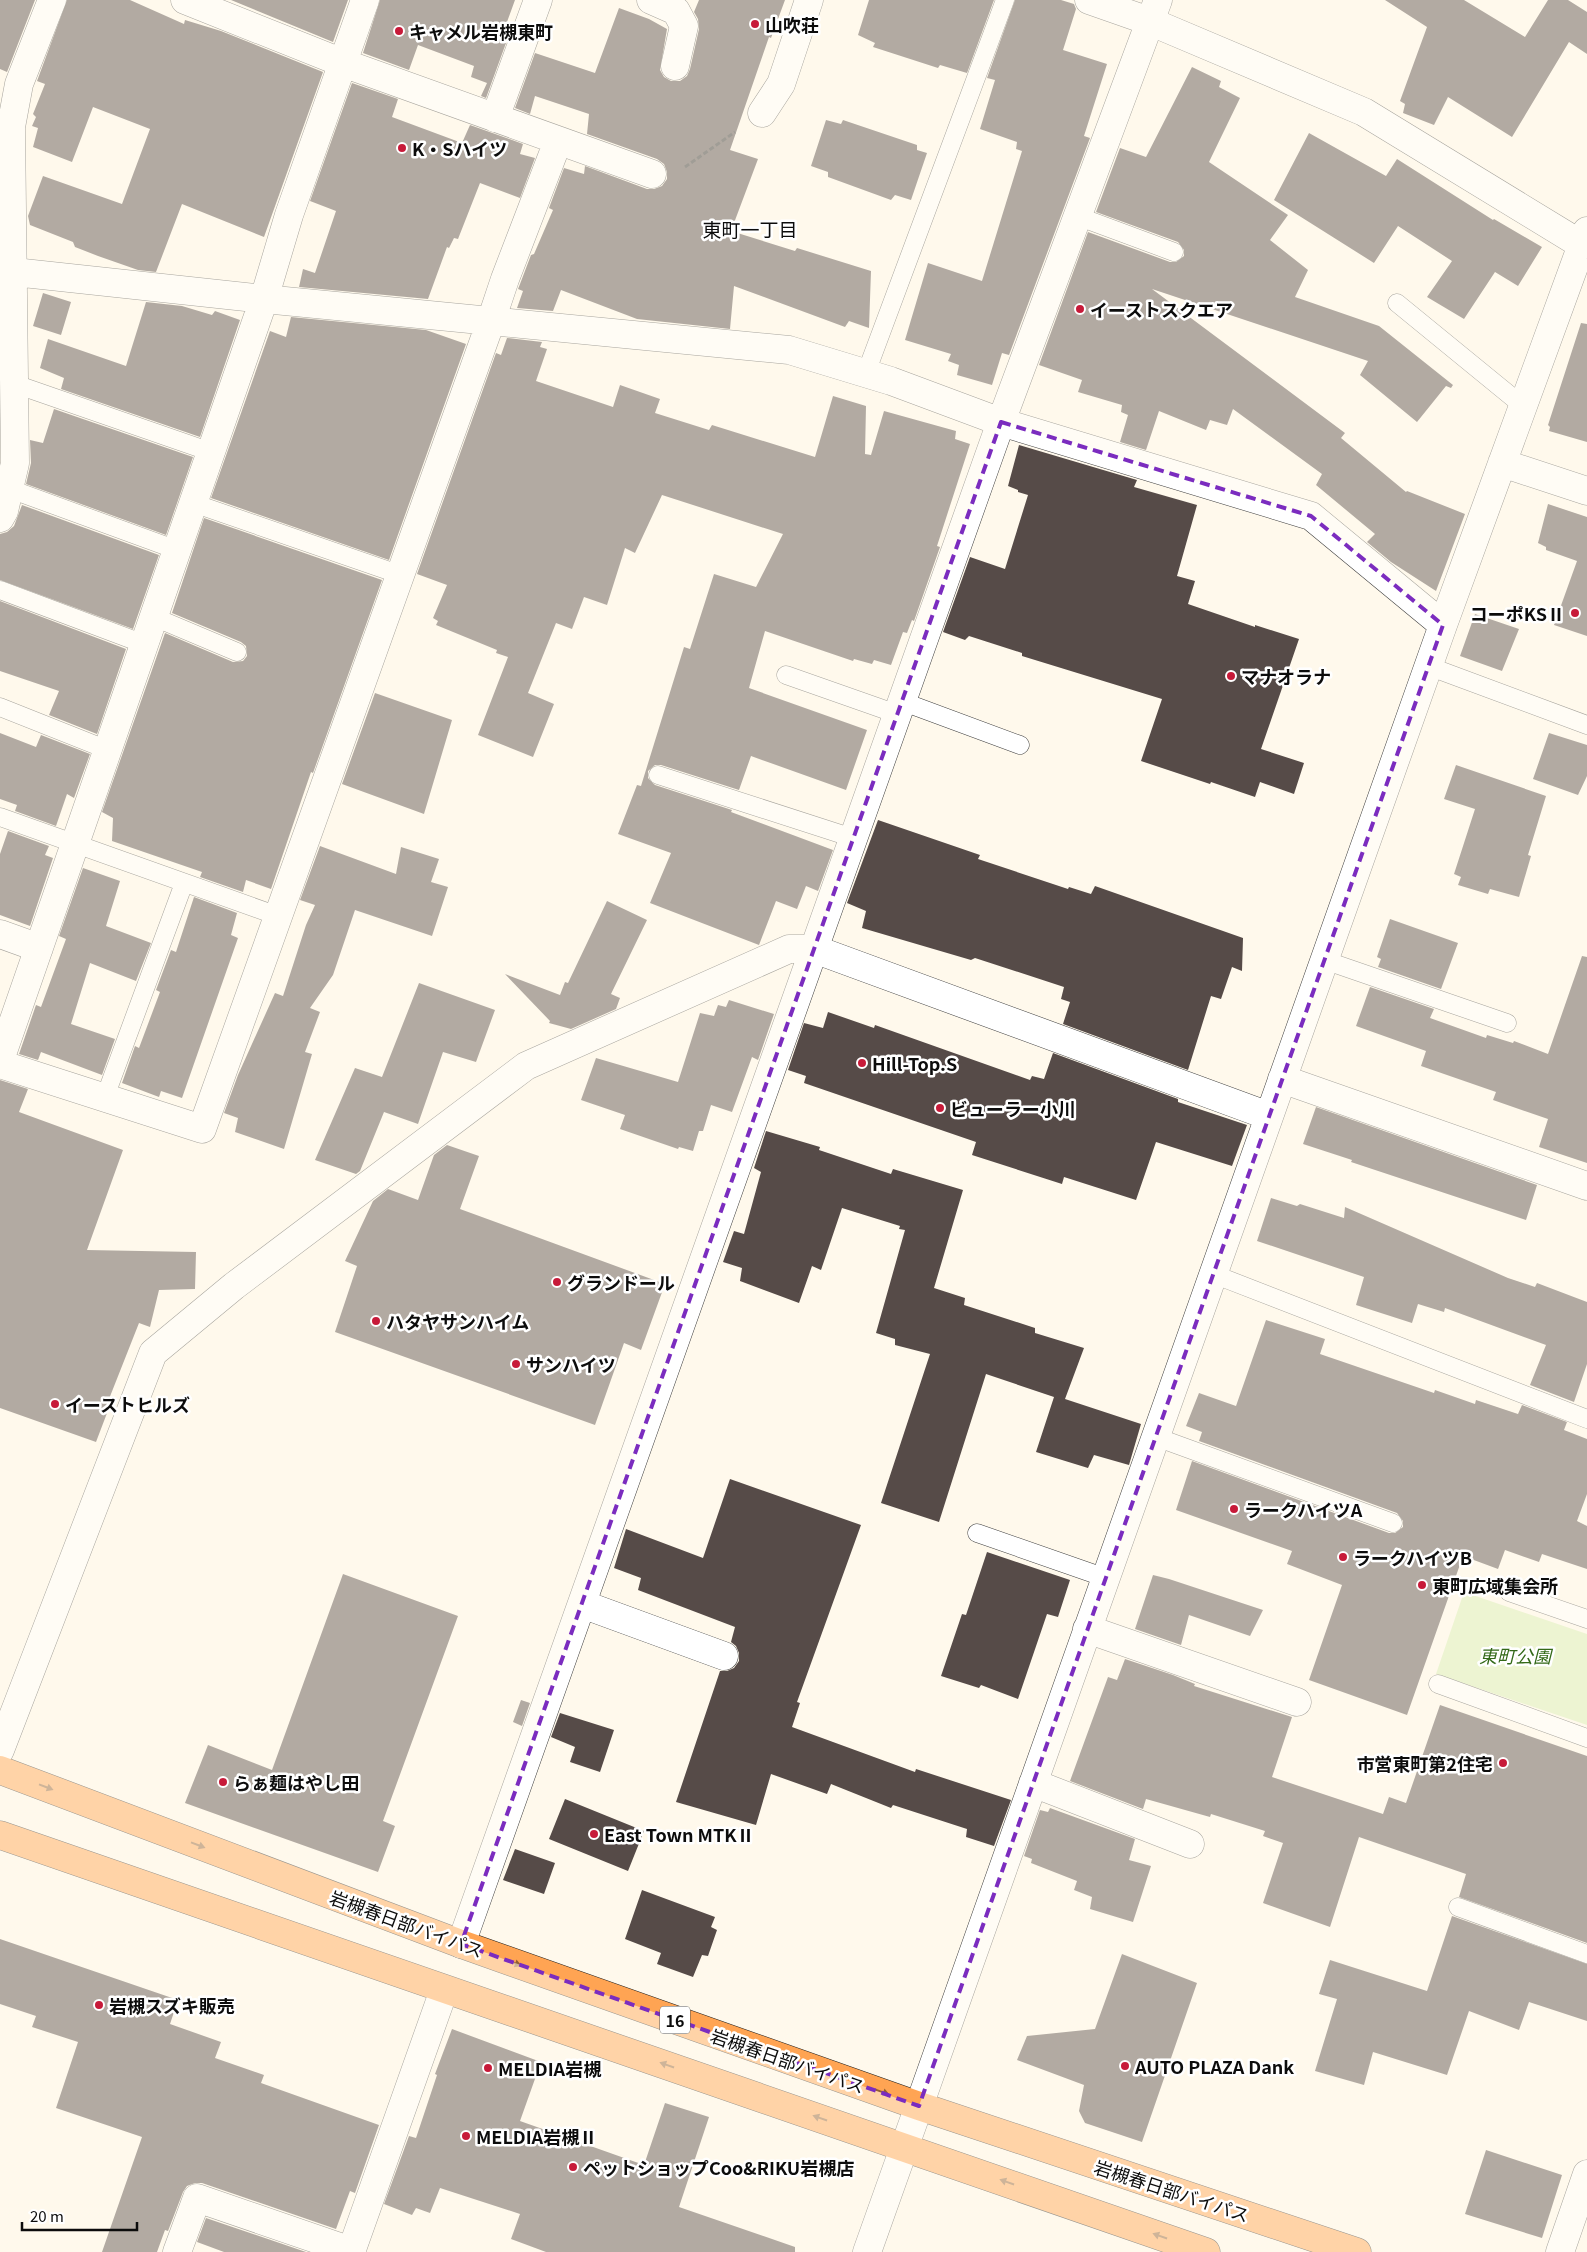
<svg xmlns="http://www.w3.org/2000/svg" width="1587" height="2252" viewBox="0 0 1587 2252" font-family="Georgia,'Noto Sans JP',serif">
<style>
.green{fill:#d8edb2}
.building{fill:#564b48}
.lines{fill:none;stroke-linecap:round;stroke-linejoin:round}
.service-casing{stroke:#3f3f3f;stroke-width:19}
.minor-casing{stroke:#3f3f3f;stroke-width:29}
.tertiary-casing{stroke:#3f3f3f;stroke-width:29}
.trunk-casing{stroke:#1d1d1d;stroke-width:29}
.path{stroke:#2e2e2e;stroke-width:3;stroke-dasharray:5 2.5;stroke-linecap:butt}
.service{stroke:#fff;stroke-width:18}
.minor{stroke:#fff;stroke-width:28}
.tertiary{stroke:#fff;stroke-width:28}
.trunk{stroke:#ffa453;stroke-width:28}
.oneway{fill:#926033}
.marked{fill:none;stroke:#7b2cbf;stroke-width:4;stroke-dasharray:10 6;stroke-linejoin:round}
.poi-dot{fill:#c71a39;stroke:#fff;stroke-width:2}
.labels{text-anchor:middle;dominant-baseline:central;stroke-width:5;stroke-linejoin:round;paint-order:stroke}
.shield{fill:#fff;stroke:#555;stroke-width:1}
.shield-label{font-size:16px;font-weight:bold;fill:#0c0c0c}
.poi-label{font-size:18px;font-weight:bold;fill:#0c0c0c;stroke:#fff;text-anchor:start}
.park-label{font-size:18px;font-style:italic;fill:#336918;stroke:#fff}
.street-label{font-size:18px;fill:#0c0c0c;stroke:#fff}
.neighbourhood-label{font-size:19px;fill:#0c0c0c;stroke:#fff}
</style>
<rect width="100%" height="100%" fill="#fff9ec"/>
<path class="green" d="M1464 1592 1587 1634V1725L1436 1674Z"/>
<path class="building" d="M0 0H35L7 72 0 69Z
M67 0H130L184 24 185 20 221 31 323 72 264 237 182 204 156 272 138 270 98 256 75 247 73 242 30 225 28 216 43 176 122 204 150 129 93 107 72 162 33 147 38 128 32 126 36 117 33 114 45 84 37 81Z
M231 0H348L333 42Z
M380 0H515L500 41 506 43 486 98 481 96 487 83 471 77 474 66 418 45 409 70 363 53Z
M699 0H785L771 38 769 37 730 150 758 159 731 231 795 251 797 248 871 271 869 328 849 321 845 327 734 286 730 329 637 319 561 290 553 311 517 308 523 291 518 289 520 284 531 255 534 254 553 210 549 208 564 168 584 174 585 166 647 189H654L662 186 667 179V172L664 164 657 159 587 134 589 114 535 96 530 114 515 108 535 53 595 73 619 8 649 19 667 29 660 70 664 77 671 81H680L687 76 690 69 699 29 698 19 694 12Z
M869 0H994L967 73 940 65 938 68 873 47 875 43 858 35Z
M1015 0H1061L1074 4 1076 9 1063 50 1107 64 1084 136 1090 138 1009 355 1002 353 992 385 957 375 959 365 948 361 951 354 905 340 928 263 982 281 1022 151 1016 149 1017 142 980 129 995 80 987 78Z
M1385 0H1464L1525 37 1548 0H1568L1587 12V54L1569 42 1512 137 1448 97 1434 125 1403 113 1405 104 1400 101 1427 27Z
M1192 67 1221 81 1219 87 1240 98 1209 162 1288 215 1270 240 1308 270 1295 297 1379 326 1453 385 1451 388 1446 386 1417 422 1360 375 1368 361 1152 289 1345 433 1341 438 1406 492 1407 491 1465 514 1436 591 1391 562 1367 542 1375 534 1316 485 1322 474 1233 409 1227 425 1210 420 1206 430 1159 411 1146 450 1120 442 1128 415 1121 412 1122 405 1078 392 1082 380 1039 365 1088 232 1170 262H1176L1184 256V250L1178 242 1096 212 1120 148 1146 157Z
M352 83 398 99 392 117 462 143 470 125 523 144 520 154 535 158 520 198 480 183 458 239 454 238 449 248 447 247 428 299 299 287 303 269 315 273 336 211 310 201Z
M826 120 841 124 843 120 917 145V150L927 153 911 200 895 195 891 200 828 177V172L811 166Z
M1309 133 1386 176 1397 159 1493 220 1494 219 1542 247 1518 286 1495 272 1464 319 1427 297 1452 261 1398 226 1374 263 1274 200Z
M43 293 71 302 61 335 33 326Z
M146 302 182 306 212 315 215 311 240 320 200 437 61 389 64 378 40 368 48 339 126 366Z
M291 317 426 330 466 344 389 560 211 498 270 331 286 337Z
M1581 323 1587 324V442L1549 431 1550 427 1548 425Z
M507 338 542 342 540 347 547 349 536 381 613 407 620 385 660 399 655 413 709 430 712 425 815 457 833 396 866 406 865 454 871 455 884 411 956 431 955 439 970 444 937 546 940 547 914 621 912 620 907 633 903 632 891 665 874 660 872 664 854 659 853 661 765 631 749 688 867 730 846 790 751 756 739 790 661 765H655L648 771V778L655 785 732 810 731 812 833 850 818 891 806 886 797 909 776 901 759 945 650 903 671 853 618 834 637 785 641 786 684 647 690 649 714 574 756 587 783 534 662 495 635 553 625 548 607 605 584 597 572 629 556 623 528 693 554 704 533 757 478 735 508 657 496 653 497 650 436 625 438 621 433 618 447 585 417 574 496 353 501 355Z
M54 409 193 457 166 535 26 484 31 463 30 440 43 443Z
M1019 445 1137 480 1134 487 1197 505 1177 576 1195 581 1188 604 1255 627V625L1299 639 1261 749 1304 763 1294 794 1260 782 1255 797 1211 782 1210 784 1141 761 1162 699 1022 656V653L969 636 965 640 943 632 970 557 1005 569 1028 495 1018 492V490L1008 486Z
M1548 504 1587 517V636L1554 625 1577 561 1546 550V547L1538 543Z
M22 505 159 555 133 629 0 580V534L7 532 14 526Z
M204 518 382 580 313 773 311 772 271 889 246 880 243 892 200 877 202 872 112 841 113 818 102 812 165 633 233 662 243 661 247 656 246 646 241 642 172 613Z
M0 601 126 649 97 734 49 715 59 691 0 671Z
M1475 614 1519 629 1502 671 1460 656Z
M375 693 452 720 424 814 342 784Z
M0 733 36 747 41 735 90 754 74 798 67 794 56 826 15 811 17 805 0 799Z
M1549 733 1587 745V776L1578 795 1533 779Z
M1456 765 1546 796 1528 855 1531 856 1519 897 1490 889 1488 894 1458 885 1461 877 1454 874 1475 809 1444 799Z
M878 820 980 855 978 859 1068 889 1069 887 1091 894 1095 886 1243 938 1242 971 1232 967 1221 999 1211 996 1188 1070 1063 1024 1070 1002 1061 999 1064 987 975 958 971 960 862 928 866 911 847 903Z
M8 831 49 846 45 855 53 858 30 926 0 915V854Z
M320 846 396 874 401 847 439 859 431 882 448 887 432 936 355 910 333 975 310 1008 320 1012 305 1052 312 1054 284 1149 235 1132 238 1118 224 1113 238 1075 275 993 283 996 306 925 315 905 300 900Z
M83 868 120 881 106 926 151 943 136 981 90 963 71 1024 115 1039 102 1075 41 1052 38 1060 19 1054 36 1005 41 1007 66 939 59 936Z
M194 897 237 913 231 935 238 938 182 1098 161 1091 159 1097 122 1083 135 1046 139 1048 160 992 156 990 171 950 176 952Z
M607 901 647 920 611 994 620 998 616 1009 571 1029 549 1023 550 1021 505 974 560 995 565 982 568 983Z
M1390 919 1458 943 1441 989 1378 967 1381 959 1377 957Z
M1582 956 1587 957V1163L1539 1147 1548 1119 1493 1100 1496 1092 1421 1066 1426 1051 1356 1026 1370 987 1434 1009 1430 1018 1486 1038 1487 1035 1513 1043 1514 1041 1548 1054Z
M419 983 495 1010 476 1062 443 1052 418 1124 384 1112 360 1171 356 1174 315 1160 355 1068 382 1077Z
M729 1000 774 1014 758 1060 752 1057 732 1112 711 1105 703 1131H699L693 1151 679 1147 678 1149 620 1129 625 1115 581 1100 596 1058 678 1082 700 1013 714 1016 718 1005 726 1007Z
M828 1012 874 1028 875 1025 1030 1080 1032 1076 1044 1079 1053 1053 1178 1099V1102L1247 1125 1232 1166 1156 1142 1136 1200 1064 1177 1062 1184 972 1155 976 1142 804 1083 806 1076 788 1070 804 1023 823 1028Z
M0 1080 28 1089 19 1112 123 1150 87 1250 196 1252 195 1289 159 1290 150 1327 139 1323 109 1399 112 1400 96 1442 0 1408Z
M1316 1107 1537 1185 1526 1220 1351 1162 1352 1160 1303 1144Z
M766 1131 820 1147 819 1150 891 1174 893 1169 963 1190 934 1288 965 1298 964 1305 1035 1328V1333L1084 1348 1065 1399 1141 1424 1129 1465 1094 1455 1088 1468 1036 1452 1054 1397 986 1374 939 1522 881 1503 930 1354 895 1345V1339L876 1333 905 1230 899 1229 900 1226 842 1208 821 1270 812 1266 799 1303 740 1281 742 1268 723 1262 734 1231 744 1234 761 1172 754 1168Z
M447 1145 479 1156 460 1209 665 1284 641 1350 624 1343 595 1425 335 1332 357 1266 345 1261 373 1201 388 1189 418 1200 434 1155Z
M1271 1198 1297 1206 1300 1204 1344 1218 1345 1207 1508 1278 1535 1287 1537 1283 1587 1302V1364L1574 1402 1530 1385 1546 1345 1445 1308 1444 1312 1418 1304 1412 1323 1356 1305 1364 1277 1257 1241Z
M1266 1320 1325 1339 1320 1354 1434 1393 1435 1390 1475 1404 1476 1400 1518 1414 1522 1405 1567 1422 1564 1430 1587 1439V1494L1577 1521 1587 1526V1569L1542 1554 1539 1562 1505 1550 1498 1569 1463 1556 1407 1715 1309 1680 1342 1585 1287 1564 1292 1551 1176 1510 1192 1461 1389 1533H1395L1403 1527V1521L1397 1513 1199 1441 1202 1432 1186 1426 1199 1393 1236 1406Z
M730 1479 861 1525 797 1702 800 1703 792 1727 915 1772 916 1769 1011 1800 994 1846 966 1837 967 1829 893 1805 891 1808 831 1784 827 1794 771 1774 756 1825 676 1802 720 1671H727L734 1668 739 1661V1653L736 1646 731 1642 735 1627 638 1590 641 1578 614 1568 626 1529 703 1558Z
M987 1552 1070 1580 1058 1617 1047 1614 1018 1699 981 1685 979 1688 941 1676 962 1614 966 1615Z
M343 1574 458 1616 383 1821 395 1826 378 1872 185 1803 208 1745 272 1770Z
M1153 1575 1169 1579 1263 1610 1250 1636 1189 1615 1181 1645 1135 1629Z
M1125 1659 1173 1675 1195 1684 1194 1686 1292 1717 1272 1777 1383 1814 1389 1797 1406 1803 1440 1705 1587 1756V1943L1459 1897 1466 1874 1359 1837 1330 1927 1263 1903 1283 1843 1263 1836 1265 1831 1211 1814 1210 1817 1146 1799 1143 1809 1070 1781 1108 1677 1117 1680Z
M521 1700 530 1703 522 1726 513 1722Z
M560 1713 614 1730 600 1772 570 1762 575 1747 551 1737Z
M565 1799 644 1831 628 1871 549 1839Z
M1050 1808 1135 1839 1129 1860 1151 1866 1133 1922 1090 1909 1092 1897 1074 1890 1077 1881 1031 1863 1032 1859 1024 1856 1040 1810 1048 1812Z
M515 1849 555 1863 544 1894 503 1880Z
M642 1890 715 1917 711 1927 717 1930 708 1956 702 1955 693 1977 657 1964 661 1953 625 1939Z
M1452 1916 1587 1964V2021L1529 2002 1519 2030 1469 2011 1447 2075 1373 2052 1364 2085 1315 2071 1337 1999 1319 1994 1330 1960 1427 1991Z
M0 1939 178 2000 170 2024 221 2042 215 2058 264 2075 261 2083 379 2125 355 2193 350 2191 336 2229 202 2183H195L187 2186 183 2192 168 2231 165 2230 157 2252H102L142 2137 56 2108 78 2042 32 2027 36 2016 0 2004Z
M1122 1954 1197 1983 1142 2142 1085 2123 1079 2111 1084 2085 1017 2060 1027 2036 1095 2029Z
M452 2029 541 2062 520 2121 644 2165 665 2103 709 2117 679 2207 795 2247V2252H546L511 2239 520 2214 440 2188 430 2213 416 2208 412 2215 384 2204 409 2136 416 2138 437 2075 435 2074Z
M1486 2150 1562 2175 1542 2238 1465 2214Z
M206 2218 306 2252H224L197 2242Z"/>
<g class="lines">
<g class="service-casing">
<path id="service" d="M1077 216 1174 252
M1397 303 1523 406
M866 373 1005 0
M15 384 211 452
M10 489 177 550
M193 503 401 575
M0 590 144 644
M154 617 237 652
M1428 666 1587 725
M786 675 897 714
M901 701 1020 745
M0 707 108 750
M658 775 853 838
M0 817 278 916
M1324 960 1507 1023
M105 1097 184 883
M1213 1274 1587 1419
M1156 1437 1393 1523
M977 1533 1106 1578
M1509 1592 1587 1619
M1438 1684 1587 1738
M1458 1907 1587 1954"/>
</g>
<g class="minor-casing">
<path id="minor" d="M185 0 343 63 652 174
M651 0 676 11 684 26 675 66
M1089 0 1149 21 1364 112 1582 245
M762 113 781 84 809 0
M495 118 538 0
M14 272 264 299 789 350 891 381 1001 422 1311 516 1443 625
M1502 463 1587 491
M0 518 4 511 15 463 11 127 19 84 52 0
M0 934 39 948
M0 1060 264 299 289 215 365 0
M0 1064 202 1129 491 321 505 279 558 141
M1282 1079 1587 1186
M582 1604 724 1656
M1087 1629 1297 1702
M0 1750 153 1353 234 1286 526 1066 789 949H814L1269 1116
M1033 1783 1190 1844
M461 1944 1001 422 1158 0
M919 2106 1443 625 1587 231
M177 2252 197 2198 351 2251
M351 2252 444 1990
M1560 2252 1587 2174"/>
</g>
<g class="tertiary-casing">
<path id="tertiary" d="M867 2252 919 2106"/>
</g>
<g class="trunk-casing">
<path id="trunk" d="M0 1770 461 1944 919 2106 1357 2252
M0 1835 1206 2252"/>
</g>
<path class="path" d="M685 167 735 132"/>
<use href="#service" class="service"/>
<use href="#minor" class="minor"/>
<use href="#tertiary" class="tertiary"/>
<use href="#trunk" class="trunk"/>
</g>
<defs><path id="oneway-solid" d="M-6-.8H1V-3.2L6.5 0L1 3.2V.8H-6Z" transform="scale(1.25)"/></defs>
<g class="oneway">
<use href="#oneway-solid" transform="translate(46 1787) rotate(21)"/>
<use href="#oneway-solid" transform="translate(198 1845) rotate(21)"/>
<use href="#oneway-solid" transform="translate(514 1963) rotate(19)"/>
<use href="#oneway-solid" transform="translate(667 2065) rotate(-161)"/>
<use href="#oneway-solid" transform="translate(882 2092) rotate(19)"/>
<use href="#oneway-solid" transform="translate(820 2118) rotate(-161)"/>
<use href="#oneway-solid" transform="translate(1007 2182) rotate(-161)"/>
<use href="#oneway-solid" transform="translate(1160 2236) rotate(-161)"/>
</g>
<path d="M0 0H1587V2252H0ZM1001 422 1311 516 1443 625 919 2106 461 1944Z" fill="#fff9ec" fill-opacity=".55" fill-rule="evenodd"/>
<path class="marked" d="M1001 422 1311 516 1443 625 919 2106 461 1944Z"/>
<g class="poi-dot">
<circle cx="755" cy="24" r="5"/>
<circle cx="399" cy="31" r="5"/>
<circle cx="402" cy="148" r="5"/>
<circle cx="1080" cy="309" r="5"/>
<circle cx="1575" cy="613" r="5"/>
<circle cx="1231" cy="676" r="5"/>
<circle cx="862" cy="1063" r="5"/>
<circle cx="940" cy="1108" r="5"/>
<circle cx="557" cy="1282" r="5"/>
<circle cx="376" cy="1321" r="5"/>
<circle cx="516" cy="1364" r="5"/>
<circle cx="55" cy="1404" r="5"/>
<circle cx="1234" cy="1509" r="5"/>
<circle cx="1343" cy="1557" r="5"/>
<circle cx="1422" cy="1585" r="5"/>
<circle cx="1503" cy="1763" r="5"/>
<circle cx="223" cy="1782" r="5"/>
<circle cx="594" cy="1834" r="5"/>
<circle cx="99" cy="2005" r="5"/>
<circle cx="1125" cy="2066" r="5"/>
<circle cx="488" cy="2068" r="5"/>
<circle cx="466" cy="2136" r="5"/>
<circle cx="573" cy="2167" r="5"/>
</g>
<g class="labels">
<rect class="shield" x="660" y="2006.5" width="30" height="27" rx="4"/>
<g class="shield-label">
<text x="675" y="2020">16</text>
</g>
<g class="poi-label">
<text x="765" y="24">山吹荘</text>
<text x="409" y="31">キャメル岩槻東町</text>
<text x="412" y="148">K・Sハイツ</text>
<text x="1090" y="309">イーストスクエア</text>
<text x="1565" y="613" text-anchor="end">コーポKSⅡ</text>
<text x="1241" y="676">マナオラナ</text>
<text x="872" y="1063">Hill-Top.S</text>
<text x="950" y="1108">ビューラー小川</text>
<text x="567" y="1282">グランドール</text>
<text x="386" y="1321">ハタヤサンハイム</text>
<text x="526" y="1364">サンハイツ</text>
<text x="65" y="1404">イーストヒルズ</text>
<text x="1244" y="1509">ラークハイツA</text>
<text x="1353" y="1557">ラークハイツB</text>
<text x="1432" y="1585">東町広域集会所</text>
<text x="1493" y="1763" text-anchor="end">市営東町第2住宅</text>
<text x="233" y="1782">らぁ麺はやし田</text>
<text x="604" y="1834">East Town MTKⅡ</text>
<text x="109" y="2005">岩槻スズキ販売</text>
<text x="1135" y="2066">AUTO PLAZA Dank</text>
<text x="498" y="2068">MELDIA岩槻</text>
<text x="476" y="2136">MELDIA岩槻Ⅱ</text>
<text x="583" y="2167">ペットショップCoo&amp;RIKU岩槻店</text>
</g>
<g class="park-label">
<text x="1515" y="1655">東町公園</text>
</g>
<g class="street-label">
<text transform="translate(407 1923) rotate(20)">岩槻春日部バイパス</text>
<text transform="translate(788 2060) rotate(19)">岩槻春日部バイパス</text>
<text transform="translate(1172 2190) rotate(18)">岩槻春日部バイパス</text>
</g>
<g class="neighbourhood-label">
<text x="750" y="228">東町一丁目</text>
</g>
</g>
<path d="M22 2222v8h115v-8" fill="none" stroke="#0c0c0c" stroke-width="2.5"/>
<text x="30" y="2222" font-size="15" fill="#0c0c0c" stroke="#ffffff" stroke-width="4" paint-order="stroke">20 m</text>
</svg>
